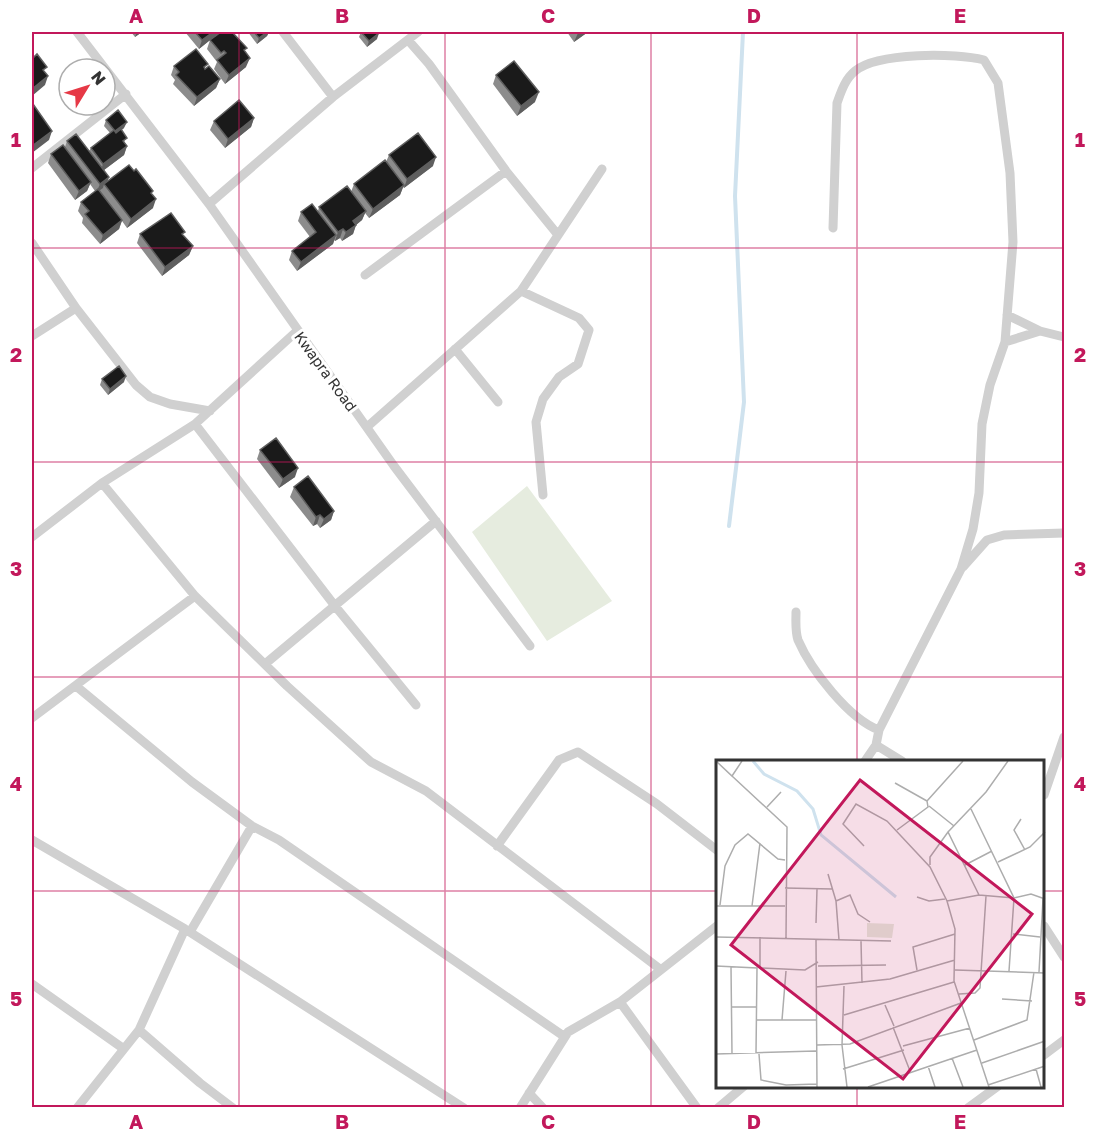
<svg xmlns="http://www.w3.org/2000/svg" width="1096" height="1139" viewBox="0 0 1096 1139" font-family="'Golos Text',sans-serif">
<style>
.green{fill:#e6ecdf}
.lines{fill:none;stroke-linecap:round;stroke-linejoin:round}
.stream{stroke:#cfe2ee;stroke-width:4}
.minor{stroke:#d0d0d0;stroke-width:9}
.wall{fill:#8c8c8c}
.shaded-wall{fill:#5f5f5f}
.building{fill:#1a1a1a;stroke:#5f5f5f;stroke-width:1.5}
.grid{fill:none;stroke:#c2185b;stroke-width:1.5;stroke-opacity:0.55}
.labels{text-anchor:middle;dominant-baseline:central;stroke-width:6;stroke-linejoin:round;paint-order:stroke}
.street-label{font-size:15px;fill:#333;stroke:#fff}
.inset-river{fill:none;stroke:#cfe2ee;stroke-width:3}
.inset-road{fill:none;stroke:#adadad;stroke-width:1.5}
.view{fill:#c2185b;fill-opacity:0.15;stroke:#c2185b;stroke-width:3}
.inset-edge{fill:none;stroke:#333;stroke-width:3}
.neatline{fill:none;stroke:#c2185b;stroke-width:2}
.grid-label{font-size:20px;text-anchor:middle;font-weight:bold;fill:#c2185b}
</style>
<rect width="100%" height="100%" fill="#fff"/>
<path class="green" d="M527 486 612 601 547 641 472 532Z"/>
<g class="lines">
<path class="stream" d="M729 526 744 402 735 196 743 32"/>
<path class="minor" d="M77 32 209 204 394 466 530 646
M283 32 333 97
M408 40 429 64 506 171 558 235
M32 168 126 94
M209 204 333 97 418 32
M833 228 837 103C841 92 845 79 855 71 878 52 956 53 984 60L998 83 1010 173 1013 242 1005 342 990 385 982 424 979 493 973 529 961 569 879 730 876 745 865 761
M32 243 76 308 136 385 150 397 170 404 210 411
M365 275 506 171
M521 291 579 318 589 330 578 364 559 377 543 399 536 422 543 495
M1007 315 1040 331 1064 337
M32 336 76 308
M1005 342 1040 331
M455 349 498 402
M195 424 335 606 416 705
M367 427 521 291 602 169
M102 483 195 596 287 686 371 762 426 791 660 969
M32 537 102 483 195 424 297 331
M963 567 987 540 1004 535 1064 533
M796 612C796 621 795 631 798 640 811 670 849 719 879 730
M265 664 436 521
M76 686 192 782 252 826 279 840 565 1037
M32 718 195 596
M876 745 902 761
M1044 795 1064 737
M32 840 185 929 464 1108
M497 846 559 760 578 752 657 804 718 851
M1044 926 1064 957
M190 932 252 826
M32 984 124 1049
M620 1002 697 1108
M139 1030 200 1083 233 1108
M1044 1055 1064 1040
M529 1093 543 1108
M77 1108 139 1030 185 929
M520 1108 568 1032 620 1002 718 925
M718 1108 744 1086
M968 1108 998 1086"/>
</g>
<path class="wall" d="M131 32H142L135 37Z
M185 32H220L199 49Z
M248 32H269L267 36 257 44Z
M361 32 377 39 367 47 359 37Z
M567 32H588L574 42Z
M210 40 246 67 225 84 214 69 217 62 207 49Z
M174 66 206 68 220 79 216 88 194 106 173 84 175 80 171 75Z
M496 75 535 102 517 116 493 84Z
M254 118 251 127 225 148 210 130 214 121Z
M106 120 124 128 121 130 125 143 127 146 124 155 104 170 107 182 152 195 153 208 127 228 122 221 119 229 100 244 82 223 83 218 78 211 81 202 95 191 90 184 87 191 75 200 48 163 51 154 65 147 67 141 89 151 91 148 110 133 104 126Z
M389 155 433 166 404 188 403 187 400 195 369 218 365 213 362 220 356 225 353 234 342 241 340 238 335 241 334 240 333 244 297 271 289 260 292 251 310 237 298 221 301 212 318 211 319 207 351 192 354 184 386 162Z
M140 234 184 236 193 246 189 255 162 276 137 243Z
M102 379 124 382 108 395 100 385Z
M260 450 295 477 279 488 257 459Z
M294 487 334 511 331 520 320 528 317 524 313 526 290 497Z"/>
<path class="shaded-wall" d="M137 32H142L135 37Z
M213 32H220L199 49 202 40Z
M267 32H269L267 36 257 44 259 38Z
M579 32H588L574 42 578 33Z
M379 33 377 39 367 47 369 41Z
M250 58 246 67 225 84 229 75Z
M48 76 45 85 32 96V89Z
M220 79 216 88 194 106 197 97Z
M539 92 535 102 517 116 521 106Z
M254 118 251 127 225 148 228 139Z
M127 122 124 128 113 137 115 131Z
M52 131 49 140 32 153V146Z
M127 146 124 155 100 173 103 164Z
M436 157 433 166 404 188 407 179Z
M109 177 106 186 104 184 103 188 96 193 100 184Z
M91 182 87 191 75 200 79 191Z
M404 185 400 195 369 218 373 209Z
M156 199 153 208 127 228 131 219Z
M366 211 362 220 356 225 353 234 342 241 346 232 353 221Z
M122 220 119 229 100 244 103 235Z
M343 229 340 238 335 241 338 232Z
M336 235 333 244 297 271 301 262Z
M193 246 189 255 162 276 165 267Z
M126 376 124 382 108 395 110 389Z
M298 468 295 477 279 488 283 479Z
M334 511 331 520 320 528 324 519Z
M320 515 317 524 313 526 316 517Z"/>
<path class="building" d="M195 32H213L202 40Z
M221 32H232L247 48 244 50 250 58 229 75 217 60 226 53 224 51 221 53 210 40Z
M254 32H267L259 38Z
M361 32H378L379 33 369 41Z
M196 49 208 64 204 67 205 69 209 66 220 79 197 97 176 75 179 72 174 66Z
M32 54 34 57 37 54 47 67 43 70 48 76 32 89Z
M514 61 539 92 521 106 496 75Z
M239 100 254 118 228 139 214 121Z
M33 104 52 131 32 146V105Z
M118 110 127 122 115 131 106 120Z
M121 129 127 138 123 141 127 146 103 164 91 148 114 130 116 133Z
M418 133 436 157 407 179 389 155Z
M76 134 109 177 100 184 67 141Z
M63 145 91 182 79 191 51 154Z
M385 160 404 185 373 209 354 184Z
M129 165 134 171 136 169 153 191 151 193 156 199 131 219 104 184Z
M347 186 366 211 353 221 356 225 346 232 343 229 338 232 319 207Z
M98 189 122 220 103 235 85 214 89 211 81 202Z
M312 204 336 235 301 262 292 251 316 232 301 212Z
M171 213 185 232 182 234 193 246 165 267 140 234Z
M119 366 126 376 110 389 102 379Z
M276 438 298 468 283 479 260 450Z
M308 476 334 511 324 519 320 515 316 517 294 487Z"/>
<path class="grid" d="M239 32V1108M445 32V1108M651 32V1108M857 32V761M32 248H1064M32 462H1064M32 677H1064M32 891H718M1044 891H1064M857 1086V1108"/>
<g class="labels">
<g class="street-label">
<text transform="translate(326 371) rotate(54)">Kwapra Road</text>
</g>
</g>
<g transform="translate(716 760)">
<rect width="328" height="328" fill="#fff"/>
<path d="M151 163 178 164 176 178 151 177Z" fill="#e6ecdf"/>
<path class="inset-river" d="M37 1 48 14 81 31 97 49 105 75 180 137"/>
<path class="inset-road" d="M0 1 16 16 26 1M16 16 71 67 70 178M179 23 211 41M213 46 238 66M51 47 65 32M255 49 298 138 293 211M305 59 298 70 309 90M181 70 212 47 211 41 247 1M232 72 270 32 292 1M148 86 127 64 140 44 171 61 214 107 231 141 239 169 238 221 273 327M282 102 314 87 329 72M214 105V97L232 72 263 135M249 105 276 91M112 114 120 141 123 180M69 128 116 129M201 137 213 141 229 139M120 141 134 135 142 154 154 162M231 141 263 135 298 138 315 134 329 139M4 145 9 106 19 85 32 74 62 99 69 100M0 146H69M36 146 44 83M100 163 101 129M297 174 324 177M0 177 175 181M44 177V208M100 180 101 327M145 181 146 223M0 206 41 208 40 293M102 206 170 205M15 207 16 294M44 208 89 210 102 202M201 210 197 187 239 174M239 210 329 213M323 212 327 139M128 226 126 285 131 327M100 227 174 219 239 200M243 234 259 233 264 228 270 136M286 239 316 241M169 245 178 266M16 247H41M128 255 238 222M41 260H100M66 260 70 211M177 267 194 311M258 280 311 260 318 212M101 285 134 284 245 243M187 286 254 268M0 294 100 291M43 294 45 320 70 325 101 324M236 298 247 327M266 303 329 281M212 306 219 327M127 309 188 290M320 309 325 327M272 325 329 306M152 327 261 290"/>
<path class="view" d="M144 20 316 154 187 319 15 185Z"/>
<rect width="328" height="328" class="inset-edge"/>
</g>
<rect width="1096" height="1139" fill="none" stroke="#ffffff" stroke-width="66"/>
<g transform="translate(87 87) rotate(52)"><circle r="28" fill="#ffffff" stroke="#adadad" stroke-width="1.5"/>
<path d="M0-4.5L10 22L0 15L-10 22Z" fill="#e63946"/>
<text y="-9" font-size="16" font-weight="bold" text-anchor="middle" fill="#333333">N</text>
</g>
<rect x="33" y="33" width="1030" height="1073" class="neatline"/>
<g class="grid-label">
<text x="136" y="23">A</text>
<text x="342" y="23">B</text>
<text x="548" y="23">C</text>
<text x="754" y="23">D</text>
<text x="960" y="23">E</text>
<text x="16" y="147">1</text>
<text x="1080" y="147">1</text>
<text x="16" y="362">2</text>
<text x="1080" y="362">2</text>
<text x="16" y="576">3</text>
<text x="1080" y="576">3</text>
<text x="16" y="791">4</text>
<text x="1080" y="791">4</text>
<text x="16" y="1006">5</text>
<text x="1080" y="1006">5</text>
<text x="136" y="1129">A</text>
<text x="342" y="1129">B</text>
<text x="548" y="1129">C</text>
<text x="754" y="1129">D</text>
<text x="960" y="1129">E</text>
</g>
</svg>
